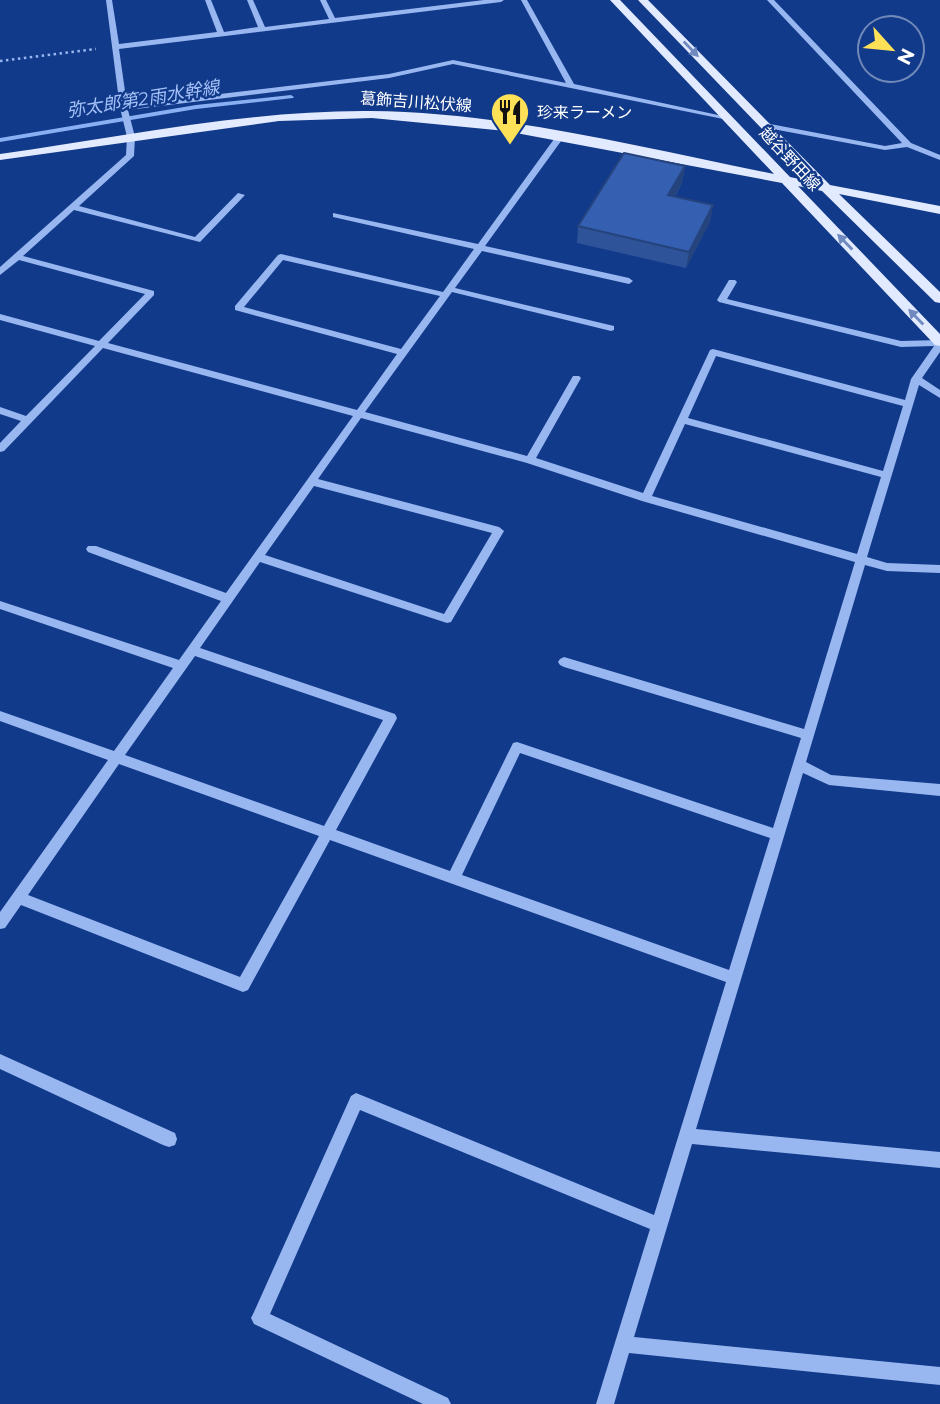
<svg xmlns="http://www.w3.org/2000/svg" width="940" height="1404" viewBox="0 0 940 1404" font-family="Montserrat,'Noto Sans JP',sans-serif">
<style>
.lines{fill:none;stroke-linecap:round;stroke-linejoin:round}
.stream{fill:#8ab0f4;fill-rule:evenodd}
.path{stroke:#98b7f1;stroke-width:2.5;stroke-dasharray:2.5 3.5;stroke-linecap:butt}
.minor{fill:#98b7f1;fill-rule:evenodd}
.major{fill:#e2eaff;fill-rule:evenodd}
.wall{fill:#2e5399}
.shaded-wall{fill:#25437d}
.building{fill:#3560b2;stroke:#25437d;stroke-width:2}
.oneway{fill:#7089bf}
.labels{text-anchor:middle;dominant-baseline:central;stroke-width:5;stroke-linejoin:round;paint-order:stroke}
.far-street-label{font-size:16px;fill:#fff;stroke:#123a8a}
.far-poi-label{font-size:16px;fill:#fff;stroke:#123a8a;text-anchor:start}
.far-water-label{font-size:18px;font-style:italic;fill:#a4c1f8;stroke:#123a8a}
</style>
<rect width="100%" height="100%" fill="#123a8a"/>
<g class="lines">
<path class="stream" d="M291 95 294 97 293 98 196 109 0 142V138L196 105Z"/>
<path class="path" d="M0 61 96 49"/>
<path class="minor" d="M106 0H112L119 44 217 32 205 0H211L224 32 258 27 247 0H253L265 27 329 19 320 0H326L335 18 484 0H504L501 2 119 49 127 105 389 74 453 60 566 83 521 0H527L574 84 732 118 728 120 453 64 389 78 128 110 135 137 134 156 79 206 195 237 238 193 245 195 200 242 74 210 23 256 154 291V295L108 343 357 410 397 354 235 310V306L278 255 281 254 443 292 474 249 333 217V213L478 244 557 135H560L564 137 485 246 629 278 633 281 629 284 482 251 455 288 614 326V330L611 331 452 292 365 412 527 456 573 376H579L581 378 536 458 643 493 710 350 713 349 905 400 911 379 934 346 901 347 719 302 717 300 729 280H735L737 282 727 299 901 341 940 340V352L922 378 940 390V398L919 385 867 557 887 563 940 565V573L887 571 865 565 806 762 831 775 940 784V796L829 785 803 773 696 1129 940 1152V1168L692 1144 634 1337 940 1367V1385L629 1353 614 1404H596L650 1229 360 1110 270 1314 448 1398 451 1404H423L254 1324 251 1318 254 1312 351 1096 356 1093 654 1215 726 982 330 840 248 990 243 992 21 905 5 928 0 929V912L108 760 0 721V711L114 751 173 668 0 609V601L179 660 221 601 88 552 86 549 88 546H96L226 593 353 416 103 348 4 451 0 452V443L21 421 0 414V407L26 416 95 346 0 320V314L99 341 145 294 19 260 0 275V267L126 155 127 137 120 108ZM283 260 440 296 401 349 244 307ZM716 356 903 406 883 471 688 418ZM361 418 527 463 642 501 855 562 804 729 564 657 560 659 558 662 560 665 564 667 801 738 773 828 517 742 513 743 450 871 336 830 395 722 397 718 395 714 200 648 260 562 447 623 451 622 504 531 499 527 318 479ZM685 424 881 477 857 554 652 496ZM314 486 492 533 444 614 265 555ZM195 656 383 720 324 826 125 755ZM520 753 770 838 729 970 462 875ZM119 764 319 836 240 977 28 895Z
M767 0H774L911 143 940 155V160L907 147 885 150 762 127V123H765L885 146 902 143Z
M0 1054 175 1133 177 1139 175 1145 169 1147 163 1145 0 1069Z"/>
<path class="major" d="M610 0H620L790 177 813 182 638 0H648L830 185 940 206V214L839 194 940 292V303L935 302 822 191 798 186 940 334V346L935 345 782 183 506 131 372 118 279 121 0 160V154C120 137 248 110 370 111 505 112 642 148 774 174Z"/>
</g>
<path class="wall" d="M685 166 682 183 675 197 713 205 710 222 686 268 577 243 578 226Z"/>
<path class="shaded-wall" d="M685 166 682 183 666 212 668 195Z
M713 205 710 222 686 268 689 252Z"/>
<path class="building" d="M624 153 685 166 668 195 713 205 689 252 578 226Z"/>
<defs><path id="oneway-solid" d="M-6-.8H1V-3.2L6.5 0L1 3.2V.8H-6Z" transform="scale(1.75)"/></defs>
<g class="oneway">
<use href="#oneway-solid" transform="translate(691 49) rotate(46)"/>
<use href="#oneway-solid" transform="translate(845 242) rotate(-134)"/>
<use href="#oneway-solid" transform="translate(916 317) rotate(-134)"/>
</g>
<defs>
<g id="restaurant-pin" transform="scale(2.0125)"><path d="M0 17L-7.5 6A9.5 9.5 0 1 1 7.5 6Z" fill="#ffe158" stroke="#123a8a"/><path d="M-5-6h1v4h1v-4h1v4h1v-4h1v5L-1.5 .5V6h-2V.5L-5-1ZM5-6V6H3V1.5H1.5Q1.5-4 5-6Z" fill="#111"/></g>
</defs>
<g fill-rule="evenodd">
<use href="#restaurant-pin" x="510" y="112"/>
</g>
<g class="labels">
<g class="far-street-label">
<text transform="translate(416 102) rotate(4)">葛飾吉川松伏線</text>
<text transform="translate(790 159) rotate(47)">越谷野田線</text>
</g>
<g class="far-poi-label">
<text x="537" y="112">珍来ラーメン</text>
</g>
<g class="far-water-label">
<text transform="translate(143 99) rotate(-9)">弥太郎第2雨水幹線</text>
</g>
</g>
<g transform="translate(891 49) rotate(117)"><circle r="33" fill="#123a8a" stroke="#7189b9" stroke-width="2"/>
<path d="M0-5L12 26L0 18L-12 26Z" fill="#ffe158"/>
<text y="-10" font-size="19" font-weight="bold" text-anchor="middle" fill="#ffffff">N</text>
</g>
</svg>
